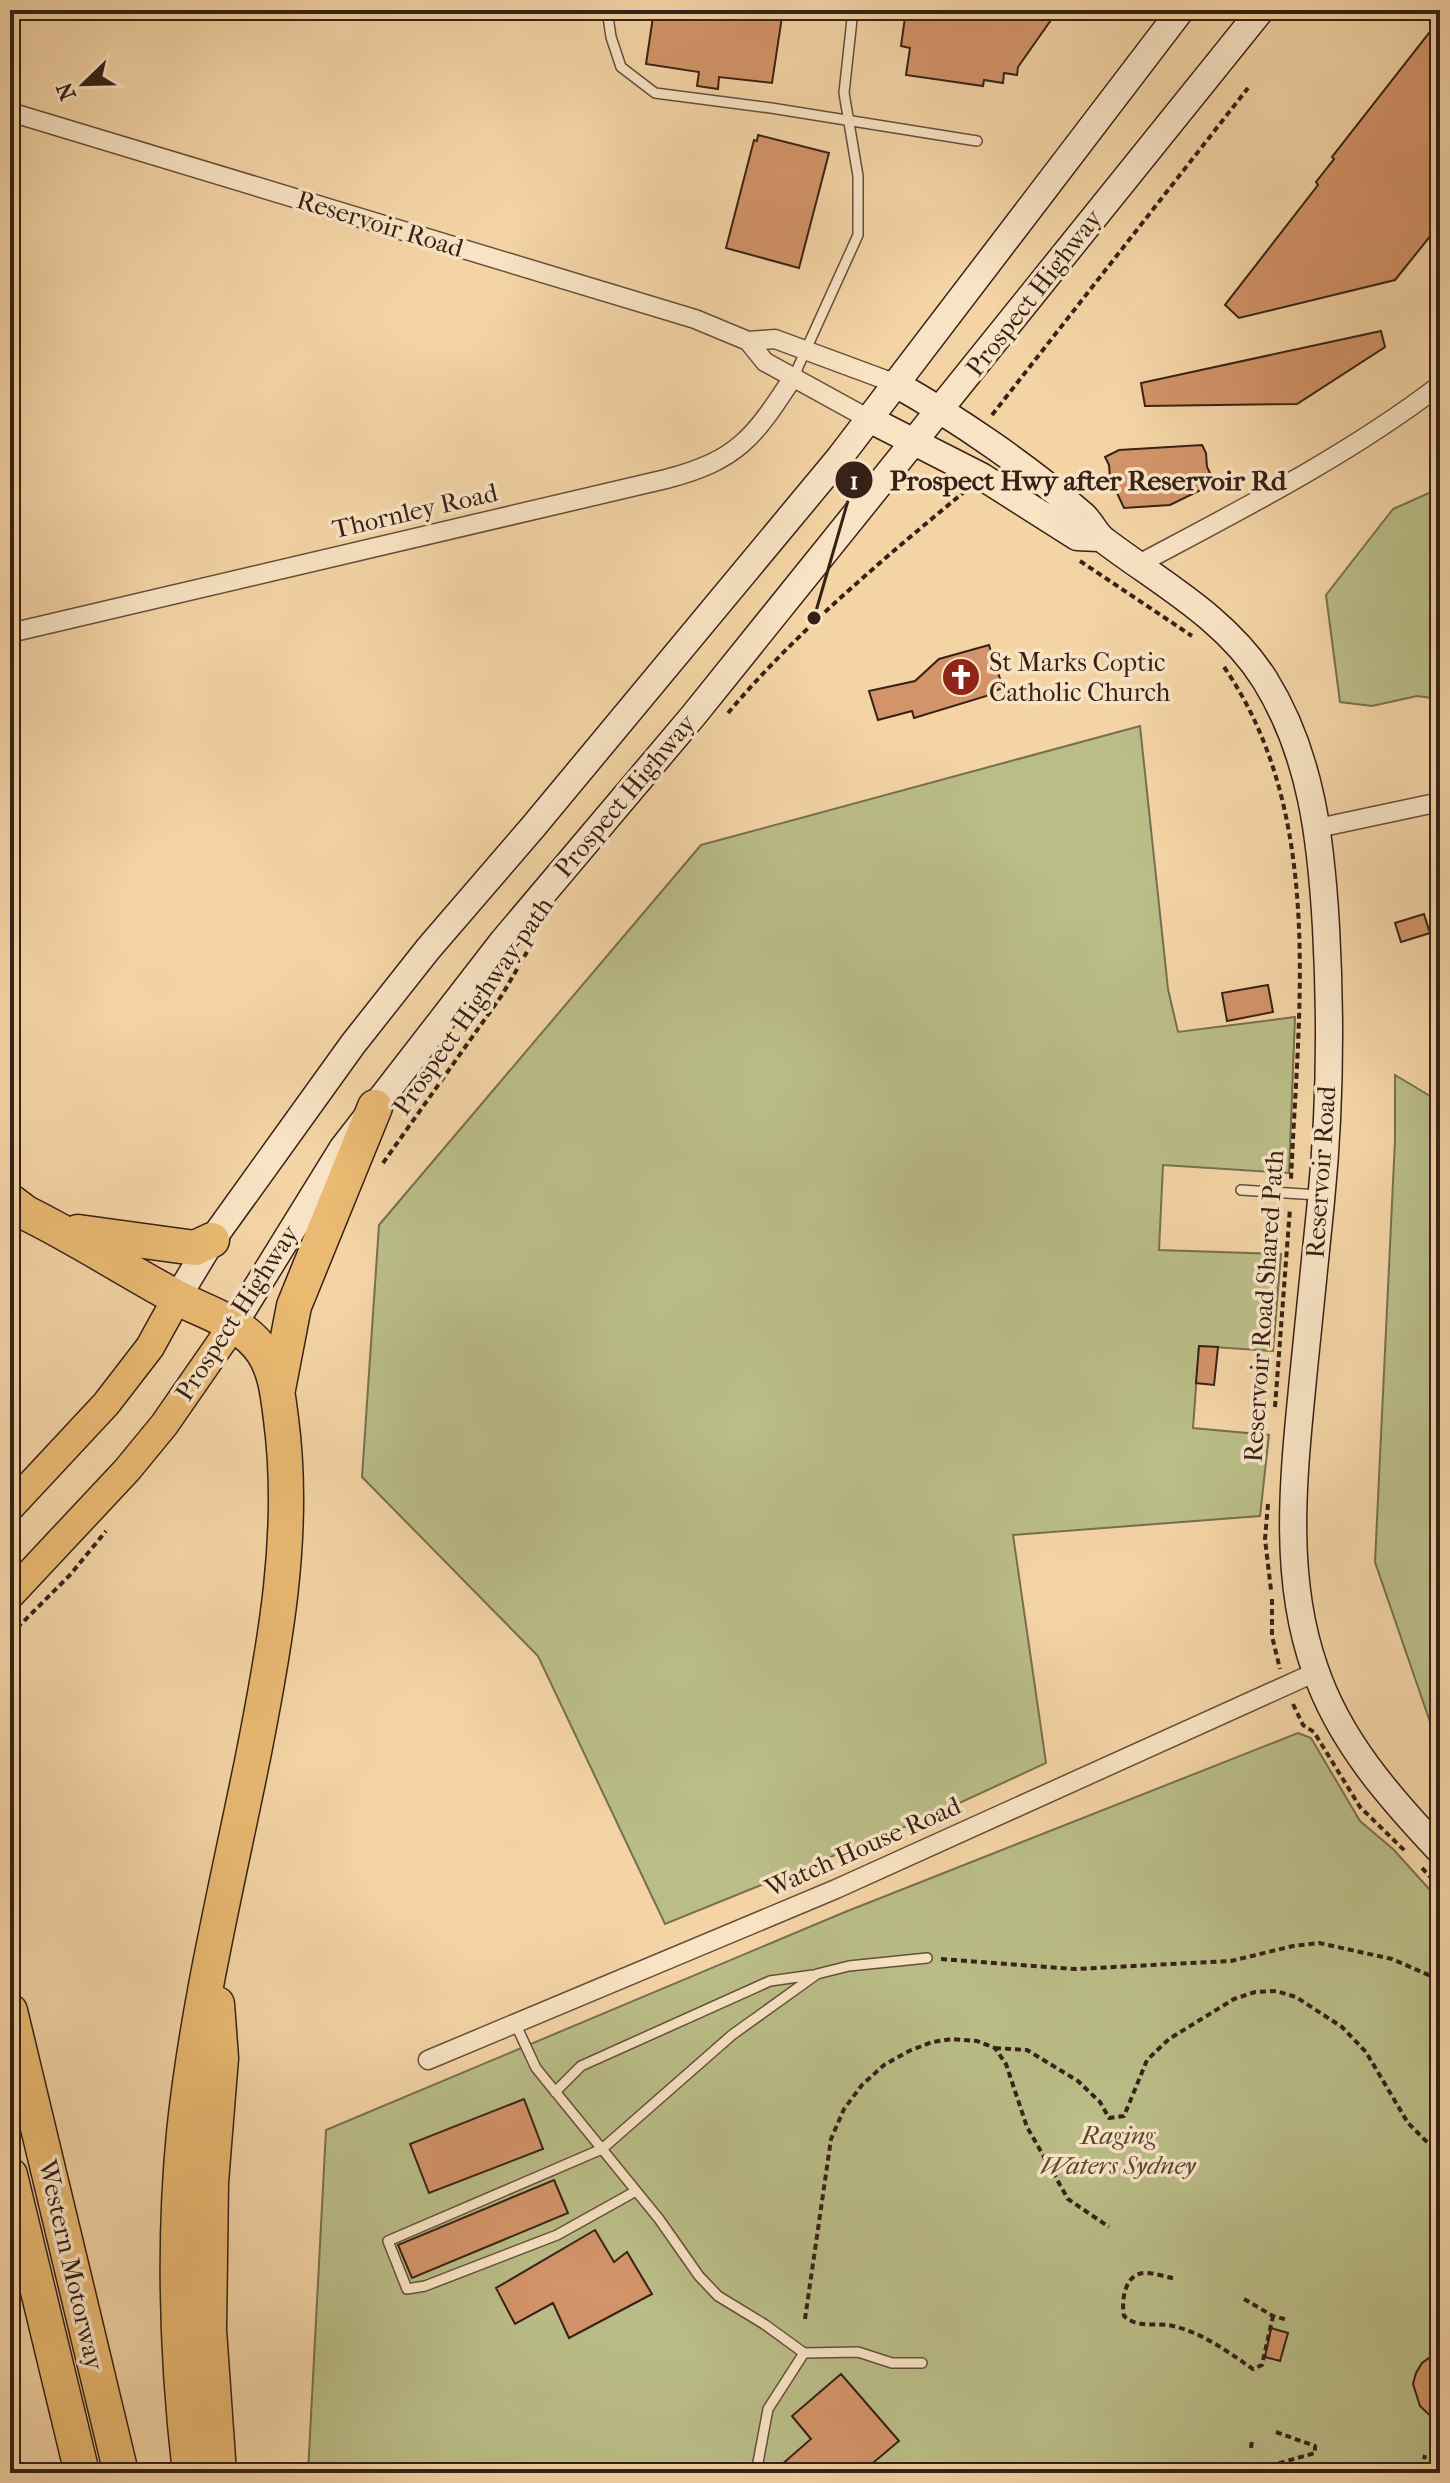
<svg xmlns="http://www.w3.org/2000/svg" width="1450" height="2483" viewBox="0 0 1450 2483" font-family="'IM FELL French Canon',serif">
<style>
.green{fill:#babd87;stroke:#786f4f;stroke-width:2}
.building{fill:#d39469;stroke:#372117;stroke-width:2}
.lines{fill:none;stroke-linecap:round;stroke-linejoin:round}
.lane-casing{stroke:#664e3a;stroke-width:12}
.street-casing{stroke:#664e3a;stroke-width:21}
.secondary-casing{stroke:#372117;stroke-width:29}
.primary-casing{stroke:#372117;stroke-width:31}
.highway-casing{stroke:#372117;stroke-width:37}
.path{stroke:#372117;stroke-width:4;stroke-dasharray:6 4;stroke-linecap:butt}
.lane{stroke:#f8e3c4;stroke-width:9}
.street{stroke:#f8e3c4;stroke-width:18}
.secondary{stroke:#f8e3c4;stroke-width:26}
.primary{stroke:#eaba72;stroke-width:28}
.highway{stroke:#eaba72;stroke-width:34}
.labels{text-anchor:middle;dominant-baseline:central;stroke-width:7;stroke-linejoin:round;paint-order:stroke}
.street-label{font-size:26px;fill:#372117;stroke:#f8e3c4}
.poi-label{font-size:26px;fill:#372117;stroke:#f8e3c4;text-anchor:start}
.park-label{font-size:26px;font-style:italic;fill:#584833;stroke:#f8e3c4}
.leader{fill:none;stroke:#372117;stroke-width:3}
.callout-dot{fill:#372117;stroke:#f8e3c4;stroke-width:3}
.mark-label{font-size:24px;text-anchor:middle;font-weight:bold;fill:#fff}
.callout-label{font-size:28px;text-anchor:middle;font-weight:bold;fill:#372117;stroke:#f8e3c4;stroke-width:7;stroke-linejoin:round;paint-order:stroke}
</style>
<rect width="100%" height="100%" fill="#f4d4a5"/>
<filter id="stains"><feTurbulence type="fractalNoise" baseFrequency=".0025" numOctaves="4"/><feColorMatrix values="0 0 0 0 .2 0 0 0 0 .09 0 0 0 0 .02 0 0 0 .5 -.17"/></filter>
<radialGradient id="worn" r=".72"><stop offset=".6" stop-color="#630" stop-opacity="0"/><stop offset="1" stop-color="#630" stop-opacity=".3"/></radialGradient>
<path class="green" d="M1440 488V699L1417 696 1372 706 1340 702 1326 595 1393 509Z
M1140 726 1168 989 1178 1032 1295 1017 1289 1173 1163 1165 1159 1250 1281 1254 1273 1351 1199 1346 1193 1428 1269 1435 1260 1516 1013 1535 1046 1763 929 1817 665 1924 538 1656 362 1477 379 1225 701 845Z
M1395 1075 1440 1102V1751L1375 1562 1395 1140Z
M1298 1733 1311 1738 1360 1821 1393 1849 1440 1901V2473H308L326 2130 845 1912Z"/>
<path class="building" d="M654 10H783L772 83 719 77 718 89 697 86 699 72 646 64Z
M906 10H1058L1018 67 1017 75 1004 73 1003 83 984 80 983 86 906 75 910 48 901 46Z
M1440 19V224L1395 280 1239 318 1225 305 1318 185 1316 182 1334 159 1332 157Z
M758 135 829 153 799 268 726 248 754 140 757 141Z
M1381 331 1385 347 1297 404 1145 406 1141 383Z
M1202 445 1206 453 1207 467 1215 483 1170 505 1124 508 1110 478 1109 465 1105 457 1119 450Z
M989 645 1003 688 992 692 993 694 914 718 912 711 878 720 869 691 915 681 939 659Z
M1424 914 1430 933 1401 942 1395 923Z
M1268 985 1273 1012 1227 1021 1222 993Z
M1199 1346 1218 1347 1214 1385 1196 1383Z
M524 2099 543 2149 429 2193 410 2144Z
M554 2180 568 2213 412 2278 398 2245Z
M595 2230 614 2262 627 2252 652 2294 569 2338 553 2303 515 2324 496 2288Z
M1271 2328 1288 2333 1280 2361 1265 2357Z
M1440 2350V2425L1420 2406 1413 2384 1416 2373 1422 2363Z
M841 2374 899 2441 861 2473H772L811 2439 792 2416Z"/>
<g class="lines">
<g class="lane-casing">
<path id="lane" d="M607 10 611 37 621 67 655 93 771 108 977 141
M794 376 858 235V176L844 93 853 10
M1241 1190 1318 1195
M515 2023 536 2068 659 2219 699 2276 718 2296 764 2324 804 2353 858 2352 892 2363H922
M555 2092 581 2066 770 1981 813 1975
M636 2191 557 2235 425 2286 407 2289 388 2241 602 2149 732 2035 817 1974 849 1966 927 1958
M756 2473 768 2409 804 2353"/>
</g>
<g class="street-casing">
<path id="street" d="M10 112 695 319 748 341 775 339 894 383
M748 341 765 362 867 418
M1139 564C1242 509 1347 456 1440 385
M10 633 666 479C739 460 754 437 794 376
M1318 828 1440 802
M428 2060 836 1889 1316 1672"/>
</g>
<g class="secondary-casing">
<path id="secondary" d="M894 383C958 419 1028 467 1083 515 1092 523 1095 534 1105 541 1162 584 1226 618 1265 680 1312 756 1321 841 1326 927 1331 1018 1330 1111 1321 1201 1315 1263 1308 1326 1302 1389 1293 1481 1283 1579 1315 1669 1339 1740 1389 1797 1440 1851
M867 418 981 476 1077 537 1099 538
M177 1298 212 1240 353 1044 428 949 533 827 840 457 1181 10
M234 1324 342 1149 503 941 693 716 1261 10"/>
</g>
<g class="primary-casing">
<path id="primary" d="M10 1507 106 1404 150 1347 177 1298
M10 1595 127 1470 164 1425 234 1324"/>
</g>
<g class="highway-casing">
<path id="highway" d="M10 1201 26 1213C77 1238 124 1269 174 1296 205 1313 242 1321 263 1352 276 1372 278 1396 281 1419 296 1532 275 1646 253 1757 228 1881 197 2007 184 2133 173 2247 177 2360 190 2473
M78 1232 195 1248 212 1240
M278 1389 294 1306 375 1107
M217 2004 221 2058 211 2182 209 2330 219 2473
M10 2011 121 2473
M10 2175 82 2473"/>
</g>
<path class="path" d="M992 415 1248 88
M1080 561 1192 636
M1224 667C1326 815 1298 1010 1291 1180
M728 713C797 631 882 560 964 492
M383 1163 502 995 527 952
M1275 1407 1290 1208
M1268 1504 1265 1539 1271 1590
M1272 1599V1636L1280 1669
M10 1635 70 1575 106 1531
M1293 1704 1303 1725 1314 1732 1360 1807 1405 1851
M1422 1868 1440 1887
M941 1959 1075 1969 1231 1961 1293 1946 1319 1943 1392 1959 1440 1980
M995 2048 1027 2050 1078 2081 1100 2102 1109 2118 1124 2116 1147 2060 1169 2039 1234 1999 1255 1992 1276 1991 1296 1997 1342 2027 1366 2052 1408 2123 1440 2155
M1173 2278C1165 2277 1155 2273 1146 2273 1125 2272 1121 2300 1124 2316 1138 2329 1156 2322 1173 2326 1203 2333 1228 2352 1253 2369L1262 2365 1273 2316
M1244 2299 1273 2316 1288 2320
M805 2319 831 2139 844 2109 862 2085 884 2065 909 2051 932 2042 952 2039 977 2041 995 2048 1006 2064 1027 2127 1068 2199 1109 2227
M1276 2432 1315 2446V2453L1276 2464
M1251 2448 1252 2440
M1422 2469 1425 2455"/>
<use href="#lane" class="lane"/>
<use href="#street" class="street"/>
<use href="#secondary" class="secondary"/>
<use href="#primary" class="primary"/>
<use href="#highway" class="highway"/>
</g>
<defs>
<g id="church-disc" transform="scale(2)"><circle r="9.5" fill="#8f2418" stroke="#f8e3c4"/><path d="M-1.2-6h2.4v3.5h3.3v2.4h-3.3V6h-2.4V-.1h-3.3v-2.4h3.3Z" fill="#fff"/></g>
</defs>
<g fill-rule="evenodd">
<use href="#church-disc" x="961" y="677"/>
</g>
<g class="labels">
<g class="street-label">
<text transform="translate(380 224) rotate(17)">Reservoir Road</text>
<text transform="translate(1034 293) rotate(-52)">Prospect Highway</text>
<text transform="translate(415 511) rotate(-13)">Thornley Road</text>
<text transform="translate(625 796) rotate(-50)">Prospect Highway</text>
<text transform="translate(473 1006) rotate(-55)">Prospect Highway path</text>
<text transform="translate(1321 1172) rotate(-86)">Reservoir Road</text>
<text transform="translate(1264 1306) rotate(-86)">Reservoir Road Shared Path</text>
<text transform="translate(237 1313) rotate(-57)">Prospect Highway</text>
<text transform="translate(863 1847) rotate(-24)">Watch House Road</text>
<text transform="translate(71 2265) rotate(77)">Western Motorway</text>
</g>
<g class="poi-label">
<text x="989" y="662">St Marks Coptic<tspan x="989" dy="30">Catholic Church</tspan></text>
</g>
<g class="park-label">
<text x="1118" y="2135">Raging<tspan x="1118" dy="30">Waters Sydney</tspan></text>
</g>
</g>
<path class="leader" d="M814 618L854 480"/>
<g class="callout-dot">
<circle cx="814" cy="618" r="8"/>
<circle cx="854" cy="480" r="20"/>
</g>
<g class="mark-label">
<text x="854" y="489">1</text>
</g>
<g class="callout-label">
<text x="1088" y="490">Prospect Hwy after Reservoir Rd</text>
</g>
<rect width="1450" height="2483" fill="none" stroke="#f4d4a5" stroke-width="40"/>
<rect x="12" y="12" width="1426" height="2459" fill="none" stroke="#372117" stroke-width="4"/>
<rect x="20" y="20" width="1410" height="2443" fill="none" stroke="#372117" stroke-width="2"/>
<g transform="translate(84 84) rotate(247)" stroke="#f8e3c4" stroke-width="6" paint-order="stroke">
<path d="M0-6L14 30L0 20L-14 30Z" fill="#372117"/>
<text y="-12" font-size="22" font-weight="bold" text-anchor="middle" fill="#372117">N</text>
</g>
<rect width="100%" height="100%" filter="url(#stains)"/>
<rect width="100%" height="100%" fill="url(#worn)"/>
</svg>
